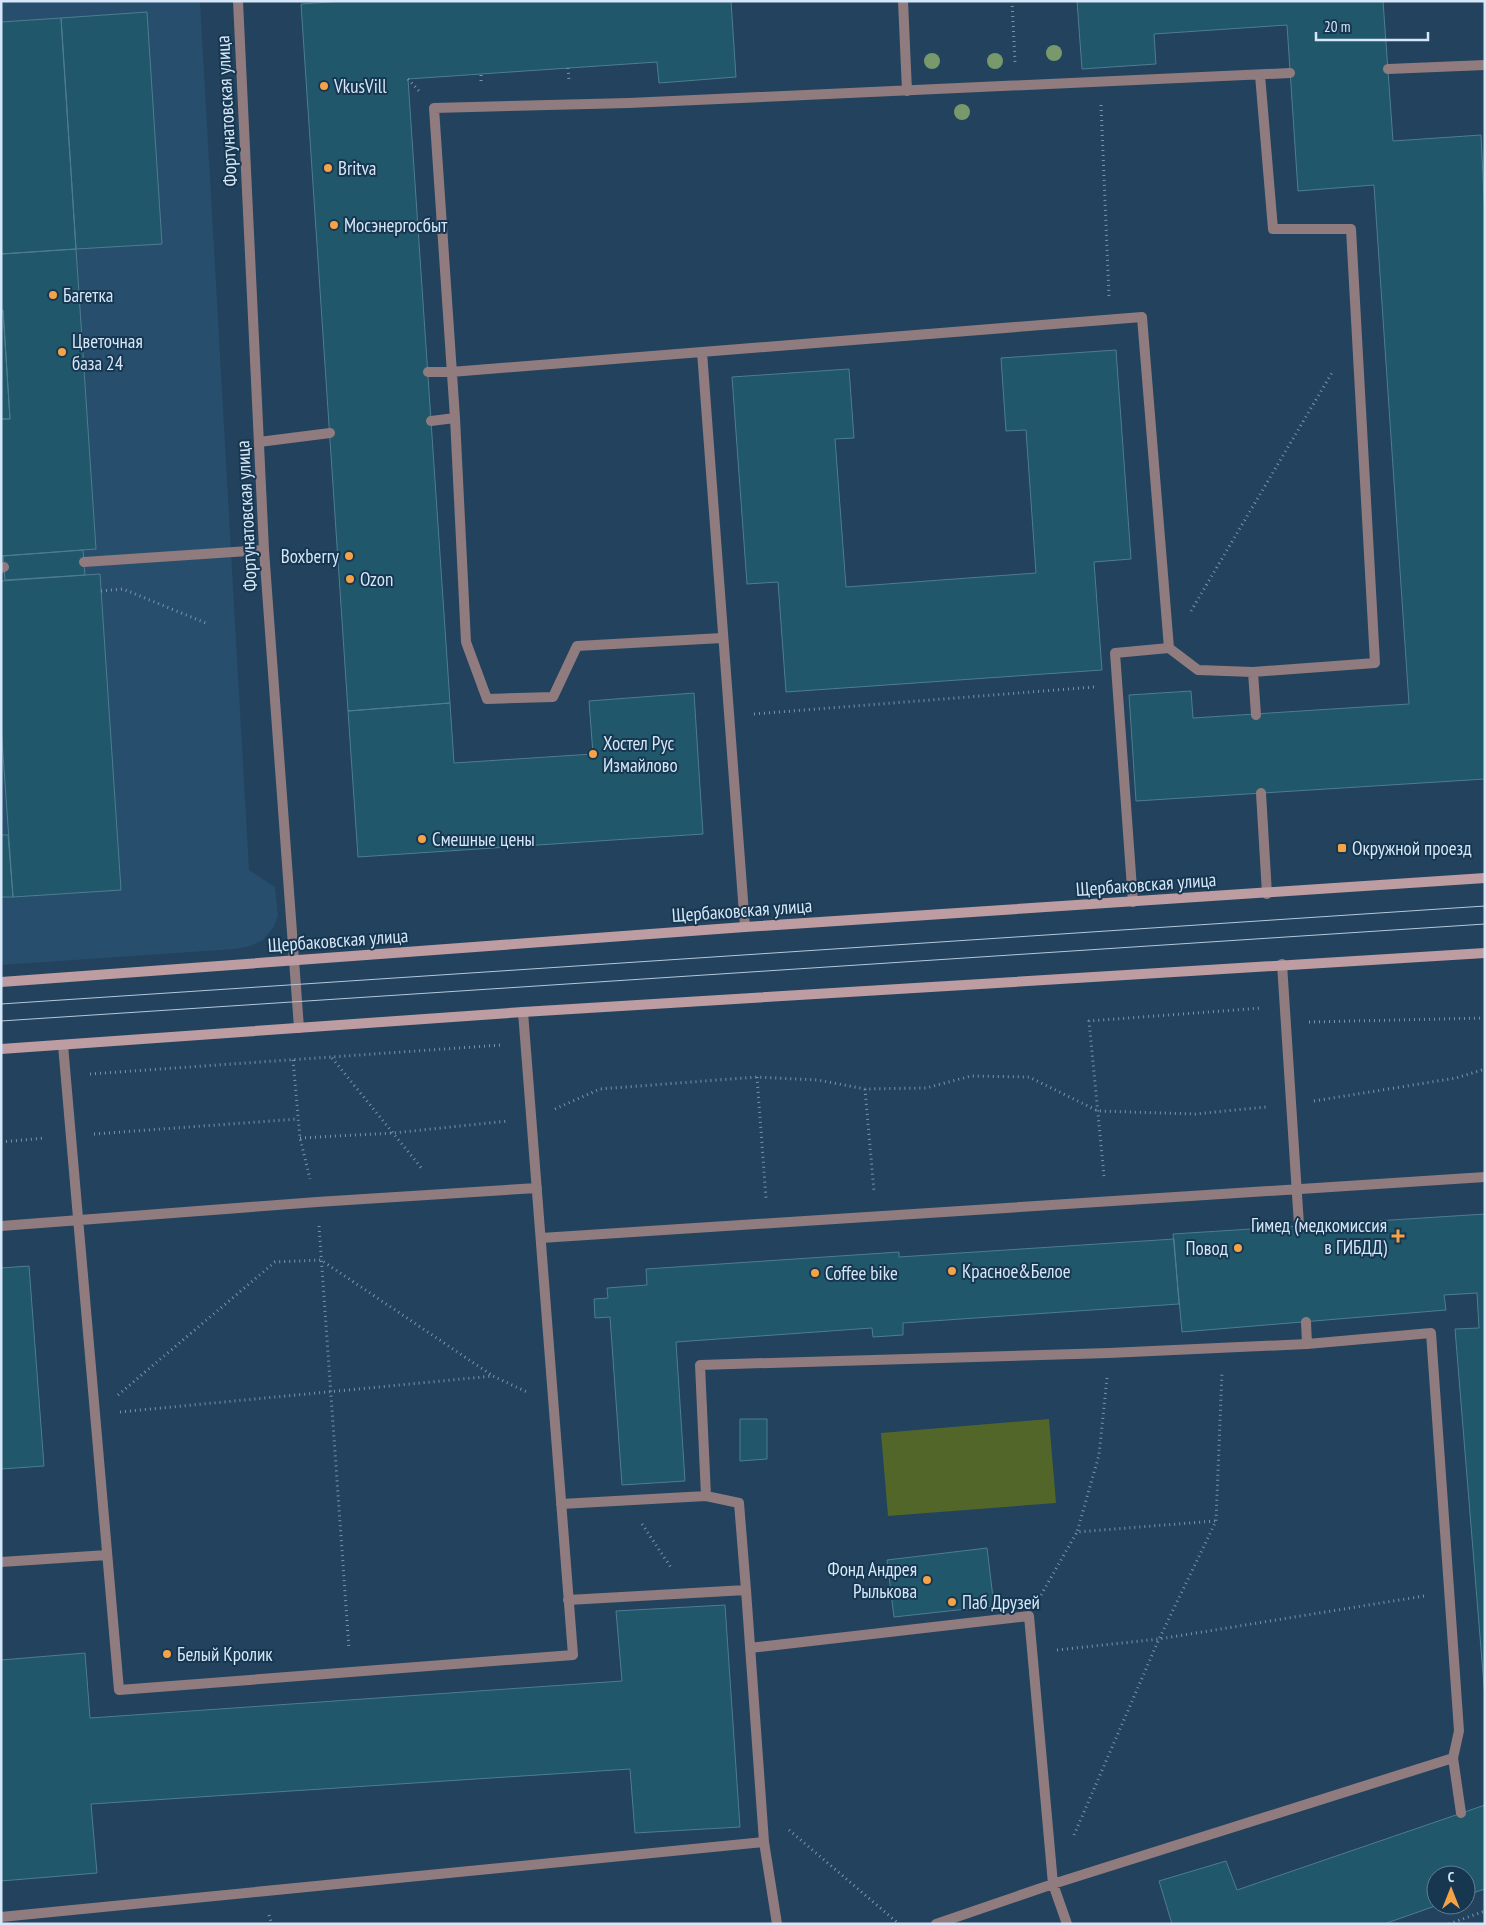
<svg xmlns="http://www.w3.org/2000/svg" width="1486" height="1925" viewBox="0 0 1486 1925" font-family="'PT Sans Narrow',sans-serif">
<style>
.built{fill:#284e6e}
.green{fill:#52662a}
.building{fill:#21576a;stroke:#4d7d90}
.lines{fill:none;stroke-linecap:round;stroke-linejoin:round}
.path{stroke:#7b94aa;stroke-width:3;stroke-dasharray:1 4;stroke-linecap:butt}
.lane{stroke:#907b7f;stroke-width:10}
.street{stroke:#907b7f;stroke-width:10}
.secondary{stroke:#bd9ca2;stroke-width:10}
.tram{stroke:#b4c8db;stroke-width:1}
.tree{fill:#77996c}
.poi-dot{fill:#f6a247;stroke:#173751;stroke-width:2}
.labels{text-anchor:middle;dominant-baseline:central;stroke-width:4;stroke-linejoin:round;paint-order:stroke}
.poi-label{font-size:19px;fill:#d5e7f8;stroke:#173751;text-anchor:start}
.street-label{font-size:19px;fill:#d5e7f8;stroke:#173751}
</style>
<rect width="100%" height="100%" fill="#22425d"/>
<path class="built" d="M1 1H200L249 870 275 887 278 916 273 928 263 940 250 946 235 949 1 965Z"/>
<path class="green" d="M1049 1419 1056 1503 888 1516 881 1433Z"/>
<path class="building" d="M343 1H731L736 77 659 83 657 62 408 79 450 703 348 711 301 4Z
M1077 1H1383L1393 141 1481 135 1485 218V779L1136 801 1129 695 1191 691 1193 718 1409 704 1374 185 1298 191 1287 25 1154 34 1156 64 1082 69Z
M147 12 162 244 76 249 61 18Z
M61 18 76 249 1 254V22Z
M76 249 96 549 1 556V419H10L3 310H1V254Z
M1 310H3L10 419H1Z
M1116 350 1131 559 1094 562 1102 670 786 692 778 582 747 584 732 377 849 369 854 438 835 439 846 587 1036 573 1026 430 1006 431 1001 358Z
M83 550 85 575 5 580 3 556Z
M100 574 121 890 13 897 1 726V581Z
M694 693 703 834 358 857 348 711 450 703 454 763 593 754 589 701Z
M1 835H8L13 897H1Z
M1485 1214V1698L1455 1329 1479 1328 1477 1293 1444 1295 1446 1310 1182 1332 1173 1234Z
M1174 1239 1179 1304 903 1323V1335L873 1337 872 1328 676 1342 685 1481 622 1485 610 1317 595 1318 594 1299 608 1298 607 1288 647 1285 646 1269 899 1252V1257Z
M29 1266 44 1466 1 1469V1268Z
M740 1419H767V1459L740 1461Z
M987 1548 994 1606 894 1617 887 1560Z
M725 1605 740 1827 635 1833 630 1769 91 1804 97 1873 1 1881V1660L85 1653 90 1718 622 1681 616 1611Z
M1485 1805V1889L1466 1895V1875H1436V1905H1438L1384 1924H1172L1159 1881 1226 1861 1237 1890Z"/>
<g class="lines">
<path class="path" d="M1012 1 1015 62
M568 68 569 80
M408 79 419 91
M481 81V74
M1101 105 1109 296
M101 591 123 589 208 624
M1191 611 1333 371
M754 714 1094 687
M1309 1022 1485 1018
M332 1058 423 1170
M293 1060 300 1138 310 1179
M90 1074 501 1045
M757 1077 766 1198
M865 1089 874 1192
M1314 1101 1456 1078 1485 1069
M555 1109 600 1089 757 1077 818 1080 865 1089 926 1088 971 1076 1029 1077 1098 1111 1195 1114 1266 1107
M94 1134 298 1119
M300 1138 393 1133 508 1121
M1 1142 45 1138
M1104 1176 1089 1021 1262 1008
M319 1226 349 1649
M1107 1378 1099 1455 1077 1532 1215 1521
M118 1395 275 1262 321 1260 493 1376
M120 1412 493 1376 529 1393
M642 1524 672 1569
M1041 1595 1077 1532
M1057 1650 1159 1639 1424 1596
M789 1830 899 1924
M1074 1835 1159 1639 1216 1521 1222 1372
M269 1915 272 1924
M1449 1924 1485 1911"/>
<path class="lane" d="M903 1 907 91
M1388 69 1485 65
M702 352 745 927
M428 372H451L1142 317 1169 648 1115 653 1133 902
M431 421 455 418
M259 442 330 433
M84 562 264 550
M1 568 4 567
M722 638 577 646 553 697 487 699 466 642 455 418 434 108 629 103 1290 73
M1169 648 1198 670 1253 672 1375 663 1351 229H1273L1260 75
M1253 672 1256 715
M1261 793 1267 894
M1282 964 1299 1225
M63 1045 119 1690 573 1655 523 1012
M1 1226 317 1202 537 1188
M541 1238 1485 1177
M706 1496 739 1503 746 1590
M561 1504 706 1496 700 1365 1109 1353 1307 1344
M1 1562 107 1555
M568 1600 746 1590 764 1842
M750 1648 1029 1616 1053 1884 1067 1924
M1453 1758 1461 1813
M1 1917 764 1842 777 1924
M936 1924 1053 1884 1453 1758 1459 1731 1431 1333 1307 1344 1306 1322"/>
<path class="street" d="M238 1 264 550 299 1028"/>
<path class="secondary" d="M1 982 745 927 1485 878
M1 1049 523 1012 1485 953"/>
<path class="tram" d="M1 1004 1485 906
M1 1021 1485 924"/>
</g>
<g class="tree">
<circle cx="1054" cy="53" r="8"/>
<circle cx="932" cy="61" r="8"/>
<circle cx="995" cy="61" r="8"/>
<circle cx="962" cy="112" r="8"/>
</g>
<g class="poi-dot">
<circle cx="324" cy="86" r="5"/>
<circle cx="328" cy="168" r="5"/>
<circle cx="334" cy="225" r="5"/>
<circle cx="53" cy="295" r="5"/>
<circle cx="62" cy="352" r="5"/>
<circle cx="349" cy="556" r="5"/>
<circle cx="350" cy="579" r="5"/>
<circle cx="593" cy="754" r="5"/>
<circle cx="422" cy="839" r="5"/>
<rect x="1337" y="843" width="10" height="10" rx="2.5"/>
<path d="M1395.5 1228.5h5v5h5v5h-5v5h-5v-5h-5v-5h5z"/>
<circle cx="1238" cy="1248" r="5"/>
<circle cx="952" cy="1271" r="5"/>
<circle cx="815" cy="1273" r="5"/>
<circle cx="927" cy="1580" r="5"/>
<circle cx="952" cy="1602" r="5"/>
<circle cx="167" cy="1654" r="5"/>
</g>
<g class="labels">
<g class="poi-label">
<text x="334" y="86">VkusVill</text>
<text x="338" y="168">Britva</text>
<text x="344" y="225">Мосэнергосбыт</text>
<text x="63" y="295">Багетка</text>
<text x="72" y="341">Цветочная<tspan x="72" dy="22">база 24</tspan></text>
<text x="339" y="556" text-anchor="end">Boxberry</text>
<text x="360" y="579">Ozon</text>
<text x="603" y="743">Хостел Рус<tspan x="603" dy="22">Измайлово</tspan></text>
<text x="432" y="839">Смешные цены</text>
<text x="1352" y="848">Окружной проезд</text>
<text x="1387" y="1225" text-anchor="end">Гимед (медкомиссия<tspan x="1387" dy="22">в ГИБДД)</tspan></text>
<text x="1228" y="1248" text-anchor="end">Повод</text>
<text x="962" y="1271">Красное&amp;Белое</text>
<text x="825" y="1273">Coffee bike</text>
<text x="917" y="1569" text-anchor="end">Фонд Андрея<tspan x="917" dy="22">Рылькова</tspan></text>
<text x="962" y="1602">Паб Друзей</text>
<text x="177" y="1654">Белый Кролик</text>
</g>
<g class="street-label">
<text transform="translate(226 111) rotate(-93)">Фортунатовская улица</text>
<text transform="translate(246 516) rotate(-93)">Фортунатовская улица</text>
<text transform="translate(1146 884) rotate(-4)">Щербаковская улица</text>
<text transform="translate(742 910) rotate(-4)">Щербаковская улица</text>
<text transform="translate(338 940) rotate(-4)">Щербаковская улица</text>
</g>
</g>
<rect width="1486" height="1925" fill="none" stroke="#d5e7f8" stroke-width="5"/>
<g transform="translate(1451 1890)"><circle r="24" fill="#173751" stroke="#637d94"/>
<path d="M0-4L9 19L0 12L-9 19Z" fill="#f6a247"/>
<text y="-8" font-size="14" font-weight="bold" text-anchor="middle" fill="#d5e7f8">С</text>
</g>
<path d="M1316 32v8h112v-8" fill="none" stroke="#d5e7f8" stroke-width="2.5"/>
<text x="1324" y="32" font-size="15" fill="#d5e7f8" stroke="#173751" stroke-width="4" paint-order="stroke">20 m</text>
</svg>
